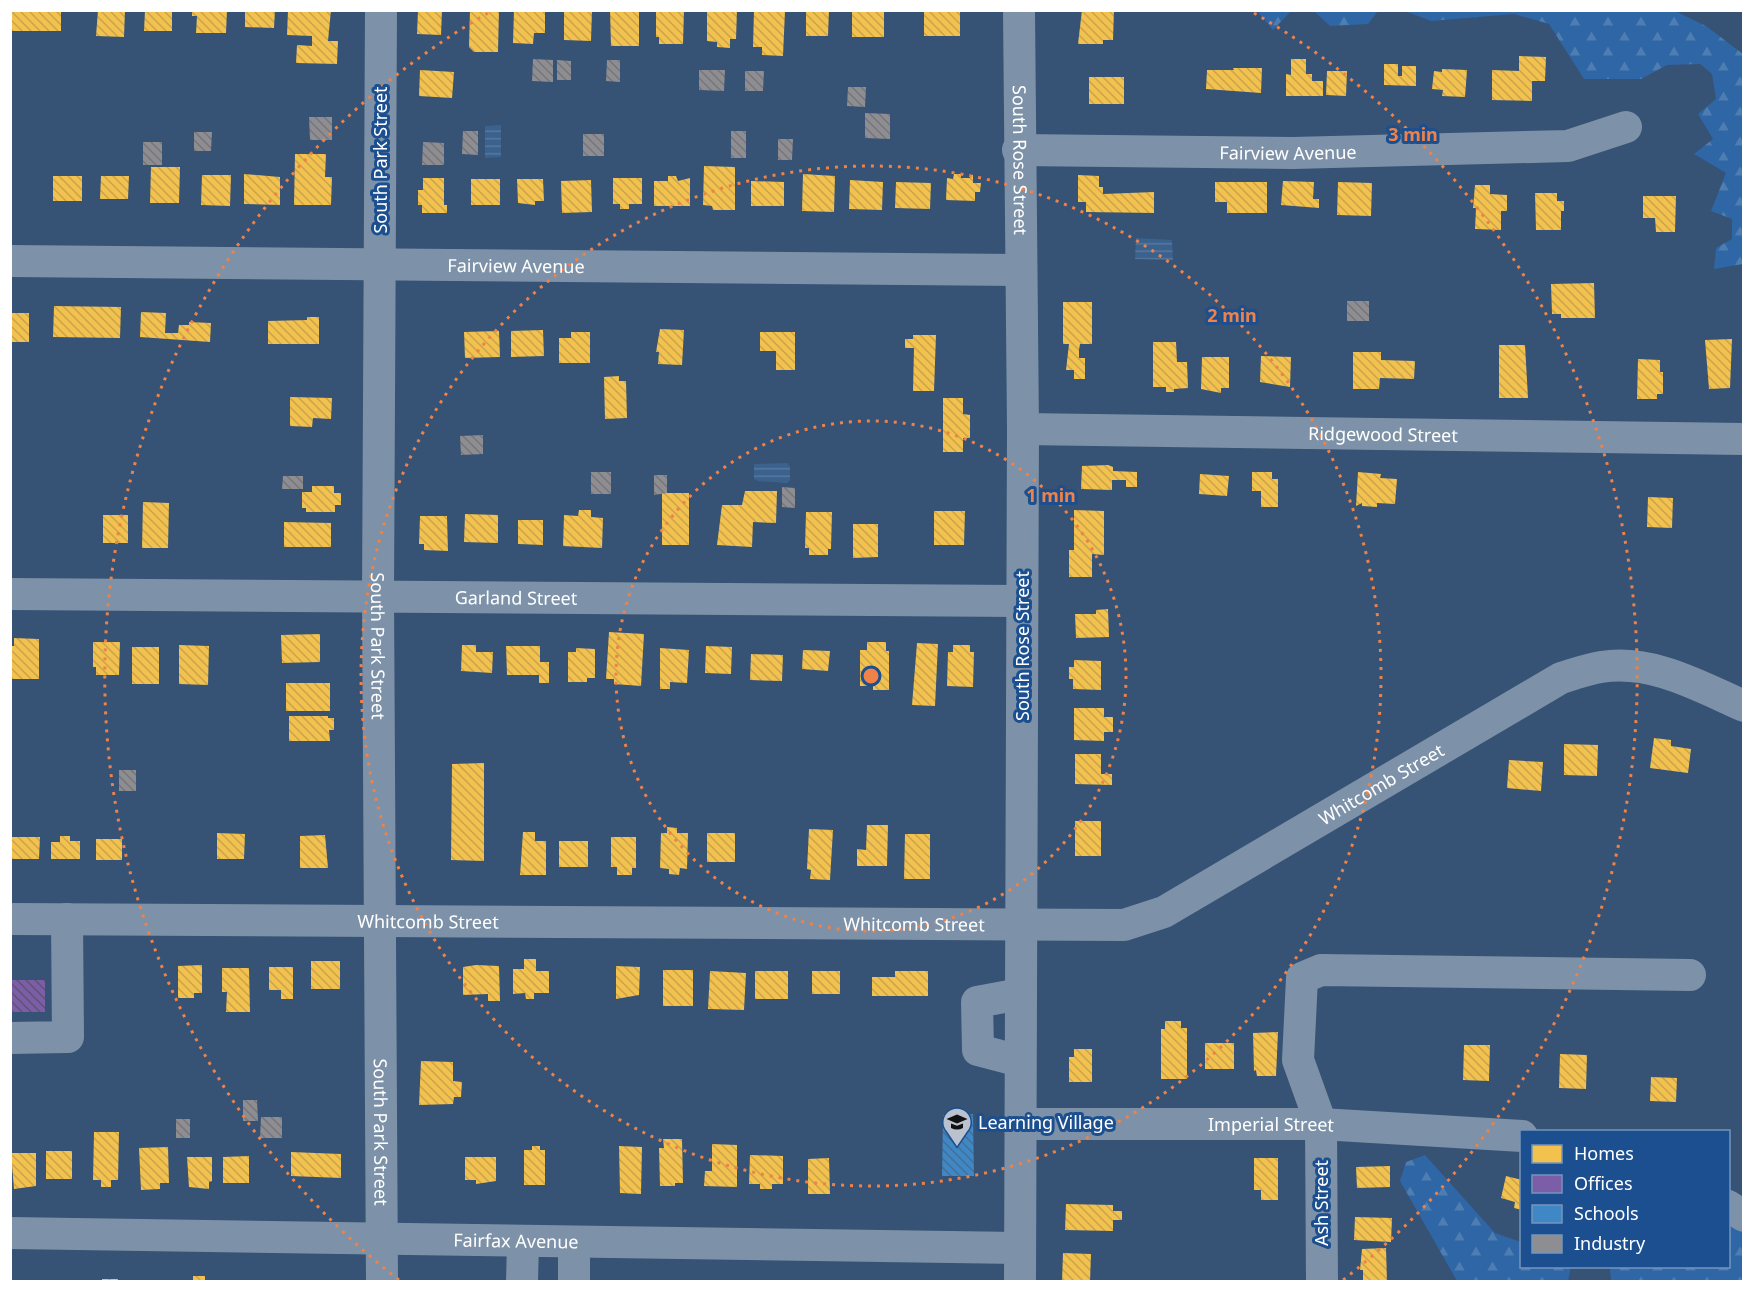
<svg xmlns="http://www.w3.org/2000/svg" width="1754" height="1292" viewBox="0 0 1754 1292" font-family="'Noto Sans',sans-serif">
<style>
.forest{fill:url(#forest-firs)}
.water{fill:url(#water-rules)}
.homes{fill:url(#homes-back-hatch)}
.offices{fill:url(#offices-back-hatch)}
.schools{fill:url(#schools-back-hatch)}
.industry{fill:url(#industry-back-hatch)}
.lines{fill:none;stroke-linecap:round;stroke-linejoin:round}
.minor{stroke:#7d92a8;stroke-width:32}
.ring{fill:none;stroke:#ee8249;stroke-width:3;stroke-dasharray:3 6}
.labels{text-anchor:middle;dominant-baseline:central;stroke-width:6;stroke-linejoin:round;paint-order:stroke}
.street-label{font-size:18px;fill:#fff;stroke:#1b4f8f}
.poi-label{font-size:18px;fill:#fff;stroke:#1b4f8f;text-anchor:start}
.centre{fill:#ee8249;stroke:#1b4f8f;stroke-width:3}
.ring-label{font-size:18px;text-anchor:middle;font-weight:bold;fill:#ee8249;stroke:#1b4f8f;stroke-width:6;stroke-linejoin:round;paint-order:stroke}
</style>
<defs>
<pattern id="forest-firs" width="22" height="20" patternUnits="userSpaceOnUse" patternTransform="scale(1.5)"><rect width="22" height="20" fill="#2f66a5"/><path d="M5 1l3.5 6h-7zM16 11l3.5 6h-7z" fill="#4e7db2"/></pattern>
<pattern id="water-rules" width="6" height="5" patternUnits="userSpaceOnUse" patternTransform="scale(1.5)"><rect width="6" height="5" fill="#3b618d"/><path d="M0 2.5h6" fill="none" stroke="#58799e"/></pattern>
<pattern id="homes-back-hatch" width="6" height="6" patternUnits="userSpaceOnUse" patternTransform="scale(1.5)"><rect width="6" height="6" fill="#f2c14e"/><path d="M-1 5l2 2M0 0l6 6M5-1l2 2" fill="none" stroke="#c8a44e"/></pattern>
<pattern id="offices-back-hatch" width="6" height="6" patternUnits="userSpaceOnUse" patternTransform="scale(1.5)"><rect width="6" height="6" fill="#7b5ea7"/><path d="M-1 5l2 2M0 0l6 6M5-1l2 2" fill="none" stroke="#5f5370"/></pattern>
<pattern id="schools-back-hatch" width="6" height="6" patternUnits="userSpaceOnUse" patternTransform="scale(1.5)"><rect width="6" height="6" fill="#3f88c5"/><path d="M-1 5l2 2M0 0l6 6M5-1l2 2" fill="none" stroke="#447095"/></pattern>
<pattern id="industry-back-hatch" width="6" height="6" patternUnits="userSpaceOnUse" patternTransform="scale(1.5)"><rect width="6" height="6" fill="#8d8d92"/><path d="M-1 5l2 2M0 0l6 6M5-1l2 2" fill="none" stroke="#76767a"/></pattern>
</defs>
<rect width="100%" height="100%" fill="#365274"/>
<path class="forest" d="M1257 11H1291L1273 30Z
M1314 11H1378L1368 24 1330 26Z
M1405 11H1675L1706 26 1743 54V264L1714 269 1716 248 1732 239V219L1711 211 1726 173 1694 154 1713 139 1698 114 1716 99 1712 74 1700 64 1667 65 1641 79H1584L1549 24 1514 14 1431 21Z
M1425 1155 1495 1233 1521 1242 1522 1266 1571 1267 1568 1281H1457L1400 1181 1406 1162Z
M1729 1215 1743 1226V1281H1611L1610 1267 1728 1266Z"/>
<path class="water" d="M501 125V157L485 158V126Z
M1136 238 1172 240 1173 260 1135 259Z
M787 463 790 466V480L787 483 758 481 754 479V464Z"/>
<path class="homes" d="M10 10H61V31H10Z
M98 10H125L124 37 96 36Z
M145 10H172V31H144Z
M192 10H227L226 33H196L197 16H192Z
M245 10H275L274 28 245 27Z
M288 10H331L328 41H338L337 64 296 63 297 45 312 46V36L287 35Z
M418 10H442L441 35 417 34Z
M470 10H499L498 52H474L469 47Z
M514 10H545V33H534L533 44 513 43Z
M564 10H592L591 41 564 40Z
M610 10H639V46H611Z
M656 10H684L683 44H659V37H656Z
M707 10H737L736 39H730V48L717 47V42L707 41Z
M754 10 785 11 783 56 762 55V47H753Z
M806 10H829L828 36H806Z
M852 10 884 11V37H852Z
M924 10H960V36H924Z
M1082 10H1114L1113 40H1103V44H1078Z
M1519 56 1546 57 1545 81H1532V101L1492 100V70L1519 71Z
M1291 59H1306V74H1312V81H1323V96H1286V74L1291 75Z
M1384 64H1398V76H1402V66H1416V86L1384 85Z
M1233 68H1262L1261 93 1206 89 1207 70H1234Z
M1442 69 1467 70 1465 97 1442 96 1443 90 1432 89 1434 71 1442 72Z
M420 70 454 72 452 98 419 96Z
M1327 71H1347L1346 96 1326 95Z
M1089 77H1124V104H1089Z
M295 154H326L325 177H332L331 205H294Z
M704 166 735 167V210H713L712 206 703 205Z
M151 167H180L179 203H150Z
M244 174 280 177V205L244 204Z
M803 174 835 176 834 212 802 211Z
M954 174H961V178H970V175H973V183H981L980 192H975V201L946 200 947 178 953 179Z
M202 175H231L230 206 201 205Z
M1078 175 1099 176V187H1103V194L1154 192V213L1086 212V202H1078Z
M53 176H82V201H53Z
M101 176H129L128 199H100Z
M668 176H676L678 181 690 178V206H654V181H668Z
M423 178H444V205H447V213H422V205H418V190H423Z
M613 178H642V204H629V209H620V204H613Z
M471 179H500V205H471Z
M517 179H543L544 201H535V205L518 203Z
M591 180 592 212 562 213 561 181Z
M850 180 883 182 882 210 849 209Z
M751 181 784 182V206H751Z
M1283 181 1314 182 1313 199H1319V208L1281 205Z
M896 182 931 183 930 209 895 208Z
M1215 182H1267V213H1227V202H1215Z
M1338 182 1372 183 1371 216 1337 215Z
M1475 185H1490V194L1507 195V211H1501V230L1475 229 1476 208H1473Z
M1535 193H1557V201H1564V211H1561V230H1536Z
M1643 196H1676L1675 232H1656L1655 218H1643Z
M1594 283 1595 318H1561V314H1552L1551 284Z
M1063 302H1092V344H1080L1079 350V358H1085V379H1074V370H1066L1069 344H1063Z
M54 306 121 307 120 338 53 337Z
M141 312 166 313 165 333H178L179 325H189V322L211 323 210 342 140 337Z
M10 313H29V342H10Z
M307 317H319V344H268V321L307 320Z
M660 329 684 330 682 365 658 364 659 352H656Z
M543 330 544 356 511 357V331Z
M499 331 500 357 465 358 464 332Z
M571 332H590V363H559V338H571Z
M760 332H795V370H776V351H760Z
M913 335H936L934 391H913L914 348H905V339H913Z
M1732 339 1730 388 1709 389 1705 340Z
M1153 342H1176L1177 362H1187L1188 388 1174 389V392H1166V387H1153Z
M1499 345H1525L1528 398H1499Z
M1353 352H1381V360L1415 361 1414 379 1380 378 1379 389H1353Z
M1261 356 1291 357 1290 387 1260 382Z
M1202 357H1229V388H1221V393L1201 389Z
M1638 359 1660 360V372H1663V394H1657V399H1637Z
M619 376V381H626L627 418 605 419 604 377Z
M290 397 332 398 331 419 313 418 312 427 290 426Z
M943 398H963V414L970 415V438H963V452H943Z
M1108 465 1113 467V471L1137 472V487H1126V480H1112V490L1081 489 1082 466Z
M1252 472H1272V479H1278V507H1261V491H1252Z
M1358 472 1381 474 1380 478 1397 479 1395 504 1377 503V507L1362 506V503L1356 506Z
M1200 474 1229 476 1227 496 1199 494Z
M312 486H334V493H341V505H335V512H306V508H302V492H312Z
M745 491H777L776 523 753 522 752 547 717 545 722 505H742Z
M662 493H689V545H662Z
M1648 497 1673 498 1672 528 1647 527Z
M143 502 169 503 168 548H142Z
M579 510H591V517L603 518 602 548 563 546 564 515 578 516Z
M1074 510 1104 511V555L1092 554V577H1069V550H1074Z
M934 511H965L964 545H934Z
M806 512H832L831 549H828V555H809V548H805Z
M465 514 498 515V543L464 542Z
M103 515H128V543H103Z
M420 516H447L448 551 424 550V544H419Z
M518 520H543V545L518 544Z
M284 522 331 523V547H284Z
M853 524H878V557L853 558Z
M1108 609 1109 637 1076 638 1075 614H1096V610Z
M609 632 644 634 641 686 614 684V679H606Z
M320 634V662L282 663 281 635Z
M14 638 39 639V679H10V646H14Z
M93 642H120L119 675H96V667H93Z
M867 642H886V651H889V690H873V686H860V650H867Z
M917 643 938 644 935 706 912 705Z
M179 645 209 646 208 685 179 684Z
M462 645H476V652H493L492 673 461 671Z
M953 645H970V652H974L973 687 947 686 948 652H953Z
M506 646H540V662H549V683H539V675H507Z
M706 646 732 647 731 674 705 673Z
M132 647H159V684H132Z
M576 648 595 649V678H587V682H568V652H576Z
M660 648 689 650 687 683 670 682V689H660Z
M803 650 830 651 828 671 802 669Z
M751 654 783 655 782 681 750 680Z
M1074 660 1101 661V690L1073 689V679H1069V667H1074Z
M286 683H330V711H286Z
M1074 708H1104V717H1113V732H1104V741L1074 740Z
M289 716H328V718H334V730H329L330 741H289Z
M1654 738 1671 740V746L1691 749 1688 773 1650 768Z
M1564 744 1598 745 1597 776 1564 775Z
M1075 754H1101V774H1112V785L1075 784Z
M1509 760 1543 762 1541 791 1507 788Z
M484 763V861L451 860 452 764Z
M1075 821H1101V856H1075Z
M867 825H888L887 866H857V849L866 850Z
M667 827 677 828V833H688L687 869 680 868 679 875 669 874V869L660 868 661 833H667Z
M809 829 833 830 830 880 810 879 811 870 807 869Z
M523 832H535V841H546V875H520Z
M217 833 245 834 244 859H217Z
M707 833H735V862H707Z
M905 834H930V879H904Z
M325 835 328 868H300V836Z
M60 836H70V841H80V859H51V842H60Z
M10 837H40L39 859H10Z
M611 837H636V868H632V875H617V867H611Z
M96 839H122V860H96Z
M559 841H588V867H559Z
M524 959H536V971H549V993H534V999H526L525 993 513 994V969H524Z
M311 961H340V989H311Z
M202 965V993H194V998H178V966Z
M476 965 499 966 500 1001H488V994L463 995V967Z
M616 966 640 967 639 995 616 999Z
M269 967H293V999H281V990H269Z
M222 968H249L250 1012H226L227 992H222Z
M663 970H693V1006H663Z
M710 971 746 973 744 1010 708 1009Z
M755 971H788V999H755Z
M812 971H840V994H812Z
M895 971H928V996H872V977H895Z
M1165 1021H1181V1028H1187V1079H1161V1029H1165Z
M1278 1032 1276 1076H1257L1256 1070 1254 1071 1253 1033Z
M1205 1043H1234V1069H1205Z
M1464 1045H1490L1489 1081 1463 1080Z
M1074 1049H1092V1082H1069V1057H1074Z
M1560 1054 1587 1055 1586 1089 1559 1088Z
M421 1061 453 1062V1081L462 1082 461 1097H454L453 1104 419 1105Z
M1651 1077 1677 1078 1676 1102 1650 1101Z
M94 1132H119L118 1180H111V1187H101V1180H93Z
M663 1139H682L683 1183H675V1186H660L659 1148H664Z
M712 1144 737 1145V1187L704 1186 705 1171H712Z
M532 1146H540V1150H545V1185H524V1150H532Z
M619 1146 642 1147 641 1194 620 1193Z
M168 1147 169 1183H160V1189L141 1190 139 1148Z
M46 1151H72V1179H46Z
M291 1152 341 1154V1178L291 1176Z
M11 1153H36V1186L14 1189Z
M750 1155 783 1156V1184H772V1189H760V1184H749Z
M249 1156V1183H223V1157Z
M187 1157H212V1181L209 1182V1189L189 1187Z
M465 1157H496V1181L476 1184V1180H465Z
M829 1158 830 1194H808V1159Z
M1254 1158H1278V1200H1261V1190H1254Z
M1390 1166V1187L1357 1188 1356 1167Z
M1506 1176 1522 1180V1210L1514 1208 1515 1202 1501 1198Z
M1066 1204 1113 1205V1211H1122V1220H1113V1231L1065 1230Z
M1355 1217 1392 1218 1391 1242 1354 1240Z
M1386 1248 1387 1282H1363V1270H1360L1362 1249Z
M1063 1253 1091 1254 1090 1282H1062Z
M193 1276H205V1282H193Z
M102 1279H118V1282H102Z"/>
<path class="offices" d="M10 980H45V1012H10Z"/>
<path class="schools" d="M973 1114 974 1176H942L943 1115Z"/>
<path class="industry" d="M533 59 553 60V82L532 81Z
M557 60 571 61V80H557Z
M607 60H620V82L606 81Z
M699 70H725L724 91 699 90Z
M745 71H764L763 91H745Z
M848 87H866L865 107 847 106Z
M865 113 890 114V139L865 138Z
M309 117H332V140H310Z
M463 131H478V155L462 154Z
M731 131H746V158H731Z
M194 132H212L211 151H194Z
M583 134H604V156H583Z
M778 139H793L792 160H778Z
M143 142H162V165H143Z
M423 142 444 143V165H422Z
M1347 301H1369V321H1347Z
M483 435V454L461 455 460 436Z
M591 472H611V494H591Z
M654 475H667V493L654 495Z
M283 476H303V489H282Z
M782 487 795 488V508L782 507Z
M119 770H136V791H119Z
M243 1100H257L258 1121H243Z
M261 1117H282V1138H260Z
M176 1119H190V1138H176Z"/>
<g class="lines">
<g class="minor">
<path id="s1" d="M381 10 378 595 382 1282"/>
<path id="s2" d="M1019 10 1023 429 1020 1282"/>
<path id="s3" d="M1018 150 1293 153 1568 146 1626 127"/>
<path id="s4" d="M10 261 1020 270"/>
<path id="s5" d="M1023 429 1744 439"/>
<path id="s6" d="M10 594 1022 601"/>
<path id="s7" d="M10 919 1124 925 1164 912 1561 678C1574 674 1588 669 1601 667 1652 659 1699 686 1744 706"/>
<path d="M10 1038 68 1037 67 919"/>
<path d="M1020 1061 978 1050 977 1002 1020 994"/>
<path id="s8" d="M1019 1124H1321L1522 1136"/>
<path d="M1728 1206 1744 1216"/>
<path id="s9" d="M10 1233 1019 1248"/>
<path d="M574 1242V1282"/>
<path d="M522 1282 523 1242"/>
<path d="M1322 1282 1321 1124 1298 1060 1302 978 1321 970 1690 975"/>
</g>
</g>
<g class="ring">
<circle cx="871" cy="676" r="255"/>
<circle cx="871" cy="676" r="510"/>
<path d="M399 1280A766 766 0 0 1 488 13M1254 13A766 766 0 0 1 1343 1280"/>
</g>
<defs>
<g id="school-pin" transform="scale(1.5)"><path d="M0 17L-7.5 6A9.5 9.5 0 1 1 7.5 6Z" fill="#b9c2ce" stroke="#1b4f8f"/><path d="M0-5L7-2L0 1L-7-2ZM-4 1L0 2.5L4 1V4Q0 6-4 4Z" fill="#111"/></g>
</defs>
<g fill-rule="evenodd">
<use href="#school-pin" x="957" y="1122"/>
</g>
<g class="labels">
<g class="street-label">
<text stroke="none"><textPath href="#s3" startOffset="270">Fairview Avenue</textPath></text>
<text transform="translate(380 160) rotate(-90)">South Park Street</text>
<text stroke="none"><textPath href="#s2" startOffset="150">South Rose Street</textPath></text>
<text stroke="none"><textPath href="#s4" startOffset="506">Fairview Avenue</textPath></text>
<text stroke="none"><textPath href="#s5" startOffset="360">Ridgewood Street</textPath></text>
<text stroke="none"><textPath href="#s6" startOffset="506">Garland Street</textPath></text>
<text stroke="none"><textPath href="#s1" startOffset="636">South Park Street</textPath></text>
<text transform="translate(1022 646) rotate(-90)">South Rose Street</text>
<text stroke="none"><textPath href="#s7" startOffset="1408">Whitcomb Street</textPath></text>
<text stroke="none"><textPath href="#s7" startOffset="418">Whitcomb Street</textPath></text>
<text stroke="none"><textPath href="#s7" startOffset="904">Whitcomb Street</textPath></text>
<text stroke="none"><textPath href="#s8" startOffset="252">Imperial Street</textPath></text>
<text stroke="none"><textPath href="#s1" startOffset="1122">South Park Street</textPath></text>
<text transform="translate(1321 1203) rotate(-90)">Ash Street</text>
<text stroke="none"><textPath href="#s9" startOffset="506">Fairfax Avenue</textPath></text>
</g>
<g class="poi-label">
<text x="978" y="1122">Learning Village</text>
</g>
</g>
<circle cx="871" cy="676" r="9" class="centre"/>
<g class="ring-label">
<text x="1413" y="141">3 min</text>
<text x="1232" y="322">2 min</text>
<text x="1051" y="502">1 min</text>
</g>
<rect width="1754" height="1292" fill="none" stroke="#ffffff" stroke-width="24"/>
<rect x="1520" y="1130" width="210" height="138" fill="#1b4f8f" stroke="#7695bc" stroke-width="1.5"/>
<rect x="1532" y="1145" width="30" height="18" fill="#f2c14e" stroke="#7695bc" stroke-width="1.5"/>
<text x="1574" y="1160" font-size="18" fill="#ffffff">Homes</text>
<rect x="1532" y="1175" width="30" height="18" fill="#7b5ea7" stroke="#7695bc" stroke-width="1.5"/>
<text x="1574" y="1190" font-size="18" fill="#ffffff">Offices</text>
<rect x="1532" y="1205" width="30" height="18" fill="#3f88c5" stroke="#7695bc" stroke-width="1.5"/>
<text x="1574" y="1220" font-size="18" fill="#ffffff">Schools</text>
<rect x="1532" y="1235" width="30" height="18" fill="#8d8d92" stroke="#7695bc" stroke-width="1.5"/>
<text x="1574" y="1250" font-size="18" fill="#ffffff">Industry</text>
</svg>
